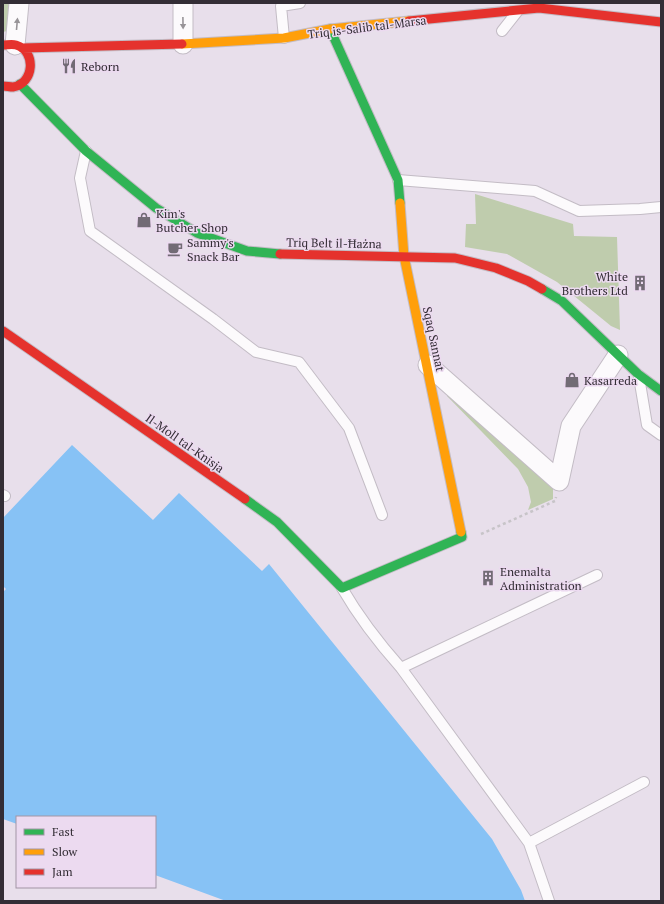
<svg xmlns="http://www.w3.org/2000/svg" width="664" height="904" viewBox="0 0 664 904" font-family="'PT Serif',serif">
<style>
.green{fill:#bfccad}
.water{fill:#87c2f5}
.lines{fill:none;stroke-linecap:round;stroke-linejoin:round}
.lane-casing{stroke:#c3bcc5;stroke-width:12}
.street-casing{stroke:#c3bcc5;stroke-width:21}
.fast-casing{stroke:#c3bcc5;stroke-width:11}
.slow-casing{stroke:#c3bcc5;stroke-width:11}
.jam-casing{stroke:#c3bcc5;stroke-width:11}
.path{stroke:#c7c4c8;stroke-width:2.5;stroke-dasharray:3 3;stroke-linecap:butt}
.lane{stroke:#fcfafc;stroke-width:10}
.street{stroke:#fcfafc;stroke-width:19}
.fast{stroke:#30b455;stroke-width:9}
.slow{stroke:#ff9f0a;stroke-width:9}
.jam{stroke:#e5322d;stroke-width:9}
.oneway{fill:#989498}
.labels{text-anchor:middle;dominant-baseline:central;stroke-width:3;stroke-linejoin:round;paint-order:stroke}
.street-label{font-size:12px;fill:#332d35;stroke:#ecdaf0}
.poi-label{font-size:12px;fill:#332d35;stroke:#ecdaf0;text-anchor:start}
</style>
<rect width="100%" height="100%" fill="#e8dfeb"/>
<path class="green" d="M3 3H11L7 31 3 32Z
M475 194 573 224 574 236 617 237 620 330 611 326 557 282 507 254 465 247 466 224H476Z
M452 390 553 483V499L528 510 531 502 528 487 518 469 447 396Z"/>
<path class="water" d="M72 445 153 520 179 493 262 571 269 564 492 839 521 890 525 901H226L155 875V817H17V824L3 819V592L6 589 3 586V518Z"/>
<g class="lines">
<g class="lane-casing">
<path id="lane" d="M502 31 517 12
M284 38 281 6 300 3
M86 151 80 178 90 231 213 319 256 352 299 362 349 428 382 515
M398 180 535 191 579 211 640 209 661 207
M639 377 647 425 661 435
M3 495 5 496
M342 588C360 619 377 641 401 668L529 843 549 901
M401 668 597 575
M529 843 644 782"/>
</g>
<g class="street-casing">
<path id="street" d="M183 3V44
M15 45 19 3
M428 365 559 481 571 426 618 355"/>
</g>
<g class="fast-casing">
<path id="fast" d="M330 29 398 180 400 203
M20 84 86 151 156 208 197 233 247 251 280 254
M542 289 562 301 638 374 661 391
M245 499 277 522 342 588 462 537 461 532"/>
</g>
<g class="slow-casing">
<path id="slow" d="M182 44 284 38 330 29 409 21
M400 203 404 256 461 532"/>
</g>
<g class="jam-casing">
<path id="jam" d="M409 21 539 8 661 22
M3 45C7 45 12 44 16 45 37 51 34 84 13 87 10 87 6 86 3 86
M22 48 182 44
M280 254 455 258 496 268 528 281 542 289
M3 331 245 499"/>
</g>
<path class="path" d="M481 534 555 501 556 497"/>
<use href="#lane" class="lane"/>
<use href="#street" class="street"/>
<use href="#fast" class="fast"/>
<use href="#slow" class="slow"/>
<use href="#jam" class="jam"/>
</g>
<defs><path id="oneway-solid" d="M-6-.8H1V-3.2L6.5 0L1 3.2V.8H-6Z"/></defs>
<g class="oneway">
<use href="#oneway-solid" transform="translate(183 23) rotate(89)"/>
<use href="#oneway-solid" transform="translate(17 24) rotate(-85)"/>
</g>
<defs>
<g id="restaurant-bare" transform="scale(1.2)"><path d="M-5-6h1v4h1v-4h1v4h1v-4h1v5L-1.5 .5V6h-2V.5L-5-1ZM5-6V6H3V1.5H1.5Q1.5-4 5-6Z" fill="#726b75" stroke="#ecdaf0" stroke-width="2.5" paint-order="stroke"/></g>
<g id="shop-bare" transform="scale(1.2)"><path d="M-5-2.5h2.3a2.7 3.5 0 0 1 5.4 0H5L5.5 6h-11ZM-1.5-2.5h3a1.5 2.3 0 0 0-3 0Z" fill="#726b75" stroke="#ecdaf0" stroke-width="2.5" paint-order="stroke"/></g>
<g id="cafe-bare" transform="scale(1.2)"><path d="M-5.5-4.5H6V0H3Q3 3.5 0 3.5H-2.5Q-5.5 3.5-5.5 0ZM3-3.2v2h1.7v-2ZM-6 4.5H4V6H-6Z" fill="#726b75" stroke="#ecdaf0" stroke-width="2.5" paint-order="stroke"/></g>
<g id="building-bare" transform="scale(1.2)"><path d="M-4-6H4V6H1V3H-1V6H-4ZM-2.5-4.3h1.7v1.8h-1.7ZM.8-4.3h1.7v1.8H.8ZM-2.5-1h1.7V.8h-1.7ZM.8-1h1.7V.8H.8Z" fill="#726b75" stroke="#ecdaf0" stroke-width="2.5" paint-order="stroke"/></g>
</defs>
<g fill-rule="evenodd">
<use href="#restaurant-bare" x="69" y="66"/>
<use href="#shop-bare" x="144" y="220"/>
<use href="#cafe-bare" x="175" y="249"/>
<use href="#building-bare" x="640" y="283"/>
<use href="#shop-bare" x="572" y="380"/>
<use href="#building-bare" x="488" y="578"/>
</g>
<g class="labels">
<g class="street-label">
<text transform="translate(367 27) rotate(-7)">Triq is-Salib tal-Marsa</text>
<text transform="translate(334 243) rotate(1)">Triq Belt il-Ħażna</text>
<text transform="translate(434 339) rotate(78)">Sqaq Sannat</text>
<text transform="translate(185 443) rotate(35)">Il-Moll tal-Knisja</text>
</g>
<g class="poi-label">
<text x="81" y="66">Reborn</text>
<text x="156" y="213">Kim's<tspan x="156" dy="14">Butcher Shop</tspan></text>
<text x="187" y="242">Sammy's<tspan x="187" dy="14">Snack Bar</tspan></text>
<text x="628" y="276" text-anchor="end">White<tspan x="628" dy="14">Brothers Ltd</tspan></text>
<text x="584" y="380">Kasarreda</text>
<text x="500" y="571">Enemalta<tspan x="500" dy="14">Administration</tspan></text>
</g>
</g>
<rect width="664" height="904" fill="none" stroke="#332d35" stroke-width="8"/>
<rect x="16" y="816" width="140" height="72" fill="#ecdaf0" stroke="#a295a5"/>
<rect x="24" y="829" width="20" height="6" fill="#30b455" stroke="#a295a5"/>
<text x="52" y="836" font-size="12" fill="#332d35">Fast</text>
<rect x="24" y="849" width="20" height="6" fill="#ff9f0a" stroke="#a295a5"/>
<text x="52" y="856" font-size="12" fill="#332d35">Slow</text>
<rect x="24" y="869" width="20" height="6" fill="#e5322d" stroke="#a295a5"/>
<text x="52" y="876" font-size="12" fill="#332d35">Jam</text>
</svg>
